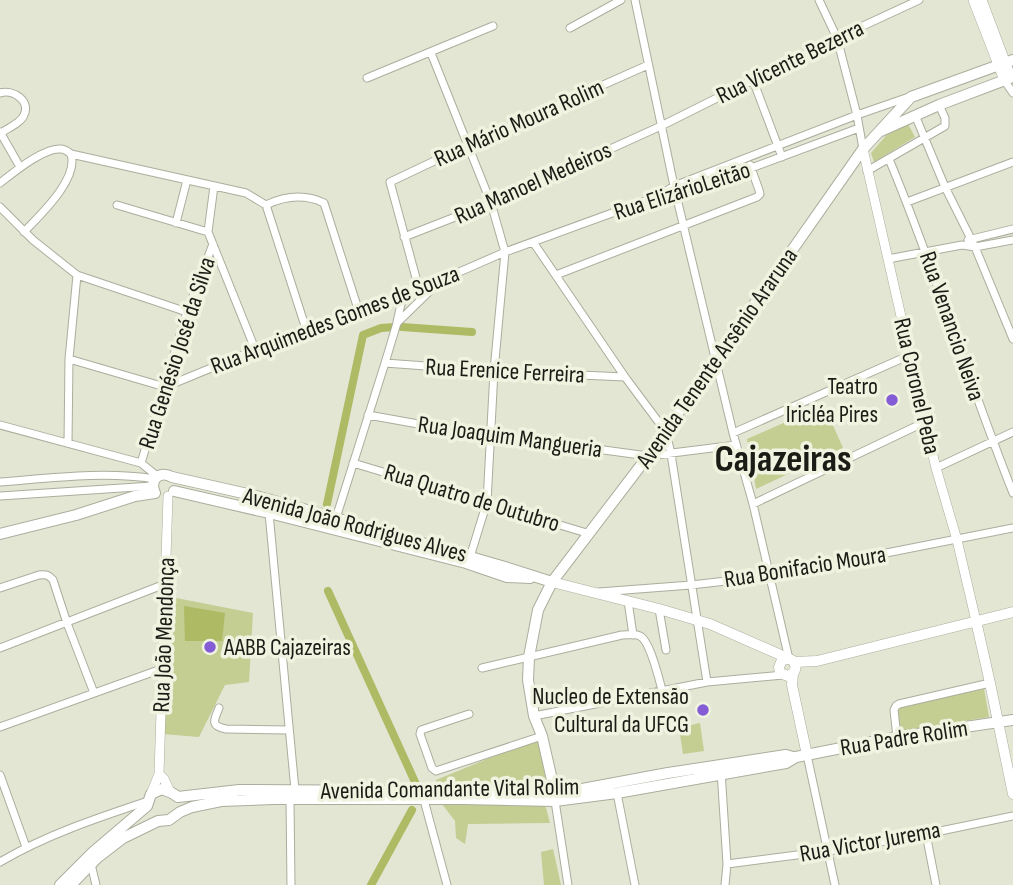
<svg xmlns="http://www.w3.org/2000/svg" width="1013" height="885" viewBox="0 0 1013 885" font-family="'Sofia Sans Condensed',sans-serif">
<style>
.green{fill:#c4cd92}
.water{fill:#afba64}
.lines{fill:none;stroke-linecap:round;stroke-linejoin:round}
.canal{stroke:#afba64;stroke-width:8}
.minor-casing{stroke:#abae9d;stroke-width:9}
.tertiary-casing{stroke:#abae9d;stroke-width:10}
.secondary-casing{stroke:#abae9d;stroke-width:11}
.primary-casing{stroke:#abae9d;stroke-width:12}
.minor{stroke:#fff;stroke-width:7}
.tertiary{stroke:#fff;stroke-width:9}
.secondary{stroke:#fff;stroke-width:10}
.primary{stroke:#fff;stroke-width:10}
.poi-dot{fill:#845cd6;stroke:#eff3e0;stroke-width:2.5}
.labels{text-anchor:middle;dominant-baseline:central;stroke-width:7;stroke-linejoin:round;paint-order:stroke}
.street-label{font-size:24px;fill:#1b1c15;stroke:#eff3e0}
.poi-label{font-size:24px;fill:#1b1c15;stroke:#eff3e0;text-anchor:end}
.town-label{font-size:38px;font-weight:bold;fill:#1b1c15;stroke:#eff3e0}
</style>
<rect width="100%" height="100%" fill="#e2e6d3"/>
<path class="green" d="M908 124 915 137 874 162 871 153 890 131Z
M824 405 843 448 756 489 747 439Z
M171 597 253 613 249 682 225 685 199 737 163 734Z
M984 689 989 717 901 731 896 707Z
M700 723 704 751 683 754 679 728Z
M538 738 547 787 435 786 436 780Z
M442 804H545L550 823 468 824 465 844 456 838 455 821Z
M553 849 561 885H544L541 852Z"/>
<path class="water" d="M184 606 225 613 222 641H185Z"/>
<g class="lines">
<path class="canal" d="M402 327 472 332
M327 504 363 335 381 328 395 327
M328 591 415 782
M371 885 412 810"/>
<g class="minor-casing">
<path id="minor" d="M635 0 674 186 733 433 753 504 789 659
M819 0 837 38 857 115 863 149
M570 28 621 0
M431 53 491 203 505 252 494 371 487 502 470 557
M367 78 493 26
M753 80 782 157
M1004 80 1013 93
M0 93C13 89 31 101 24 115 21 123 8 128 1 133
M915 115 945 187 975 247 1013 339
M0 132 20 167
M889 159C935 269 969 383 1013 493
M867 171 945 126V118L939 105
M0 183C13 173 44 147 61 149 65 149 67 151 71 154L246 193 266 205
M214 186 208 232 255 349
M657 197 674 186 857 115 909 97
M907 202 1013 162
M117 205 208 232
M266 205C285 196 305 194 324 203L359 312
M266 205 306 329
M0 207 33 240 77 275 187 312
M176 223 187 180
M24 232C40 215 79 179 71 154
M404 237 491 203 661 126 837 38 919 0
M968 240 1013 229
M533 242 625 377 666 432 671 454 707 682
M888 259 962 245 975 247 1013 240
M556 275 757 197 760 194 759 190 750 165
M419 289 390 182 468 145 648 65
M397 322 403 295
M69 359 165 387
M385 363 494 371 625 377
M165 387 306 329 359 312 441 280 505 252 656 197 676 196 859 128
M368 415 435 427 648 456 736 445
M0 425 141 463 157 476
M733 433 910 355
M68 443 69 359 77 275
M141 463 187 312 213 244
M353 463 590 534
M936 468 1013 432
M0 482C51 478 104 471 155 479
M0 496 152 486
M753 504 925 422
M269 513 295 790
M336 518 385 363 397 323 438 283
M0 588 39 575C46 574 49 575 53 580L67 623 94 693
M599 592 691 585 770 576 1013 528
M628 601 633 635
M659 609 666 650
M0 648 165 584
M482 668 622 635C627 635 635 633 640 636 650 641 659 679 662 690
M219 708C214 720 210 726 226 729L289 730
M469 714 421 730 420 734 432 768 436 771 542 736
M534 716 707 682 783 675
M0 727 164 668
M897 737 894 710 896 706 899 704 990 683
M807 755 835 885
M721 771 727 864 725 885
M0 775 26 847
M617 793 635 885
M290 800 291 885
M424 800 447 885
M555 801 568 885
M926 834 936 885
M0 862C46 835 97 818 148 801
M91 864 96 885
M727 864 828 851 926 834 1013 816"/>
</g>
<g class="tertiary-casing">
<path id="tertiary" d="M973 0 1004 80
M982 0 1011 77
M863 149 925 422 936 468 957 540 976 621
M159 774 164 779 170 792
M151 794 159 774 168 496"/>
</g>
<g class="secondary-casing">
<path id="secondary" d="M552 582 659 609 710 624 792 660C798 666 796 673 788 676L780 673 779 667 782 660 787 659
M976 621 990 683 1013 794
M794 662 817 661 1013 612
M793 673 792 685 807 755"/>
</g>
<g class="primary-casing">
<path id="primary" d="M881 131 939 105 1013 77
M174 491 269 513 466 563 507 577 530 578
M155 493C149 480 159 470 172 477L252 495 336 518 505 567 552 582
M0 534 76 515 135 496 155 493
M555 801V793L542 736 534 716 528 680 529 657 538 610 552 582 648 456 863 149 911 97 1013 60
M60 885 93 852 147 806 151 794 162 789 172 793 178 797 239 790 566 792 668 773 786 755 793 757
M71 885 97 858 123 838 158 821 169 820 180 812 192 807 221 801 273 799H463L555 801 617 793 786 763 796 757 897 737 1013 720"/>
</g>
<use href="#minor" class="minor"/>
<use href="#tertiary" class="tertiary"/>
<use href="#secondary" class="secondary"/>
<use href="#primary" class="primary"/>
</g>
<g class="poi-dot">
<circle cx="892" cy="400" r="7"/>
<circle cx="210" cy="647" r="7"/>
<circle cx="703" cy="710" r="7"/>
</g>
<g class="labels">
<g class="street-label">
<text transform="translate(790 62) rotate(-26)">Rua Vicente Bezerra</text>
<text transform="translate(519 123) rotate(-24)">Rua Mário Moura Rolim</text>
<text transform="translate(533 183) rotate(-24)">Rua Manoel Medeiros</text>
<text transform="translate(682 191) rotate(-18)">Rua ElizárioLeitão</text>
<text transform="translate(335 320) rotate(-21)">Rua Arquimedes Gomes de Souza</text>
<text transform="translate(952 326) rotate(71)">Rua Venancio Neiva</text>
<text transform="translate(177 353) rotate(-72)">Rua Genésio José da Silva</text>
<text transform="translate(717 358) rotate(-55)">Avenida Tenente Arsênio Araruna</text>
<text transform="translate(505 371) rotate(3)">Rua Erenice Ferreira</text>
<text transform="translate(917 386) rotate(77)">Rua Coronel Peba</text>
<text transform="translate(510 437) rotate(8)">Rua Joaquim Mangueria</text>
<text transform="translate(472 498) rotate(17)">Rua Quatro de Outubro</text>
<text transform="translate(355 525) rotate(15)">Avenida João Rodrigues Alves</text>
<text transform="translate(805 567) rotate(-9)">Rua Bonifacio Moura</text>
<text transform="translate(164 635) rotate(-88)">Rua João Mendonça</text>
<text transform="translate(904 738) rotate(-9)">Rua Padre Rolim</text>
<text transform="translate(450 789) rotate(-1)">Avenida Comandante Vital Rolim</text>
<text transform="translate(870 842) rotate(-10)">Rua Victor Jurema</text>
</g>
<g class="poi-label">
<text x="878" y="386">Teatro<tspan x="878" dy="28">Iricléa Pires</tspan></text>
<text x="224" y="647" text-anchor="start">AABB Cajazeiras</text>
<text x="689" y="696">Nucleo de Extensão<tspan x="689" dy="28">Cultural da UFCG</tspan></text>
</g>
<g class="town-label">
<text x="783" y="459">Cajazeiras</text>
</g>
</g>
</svg>
